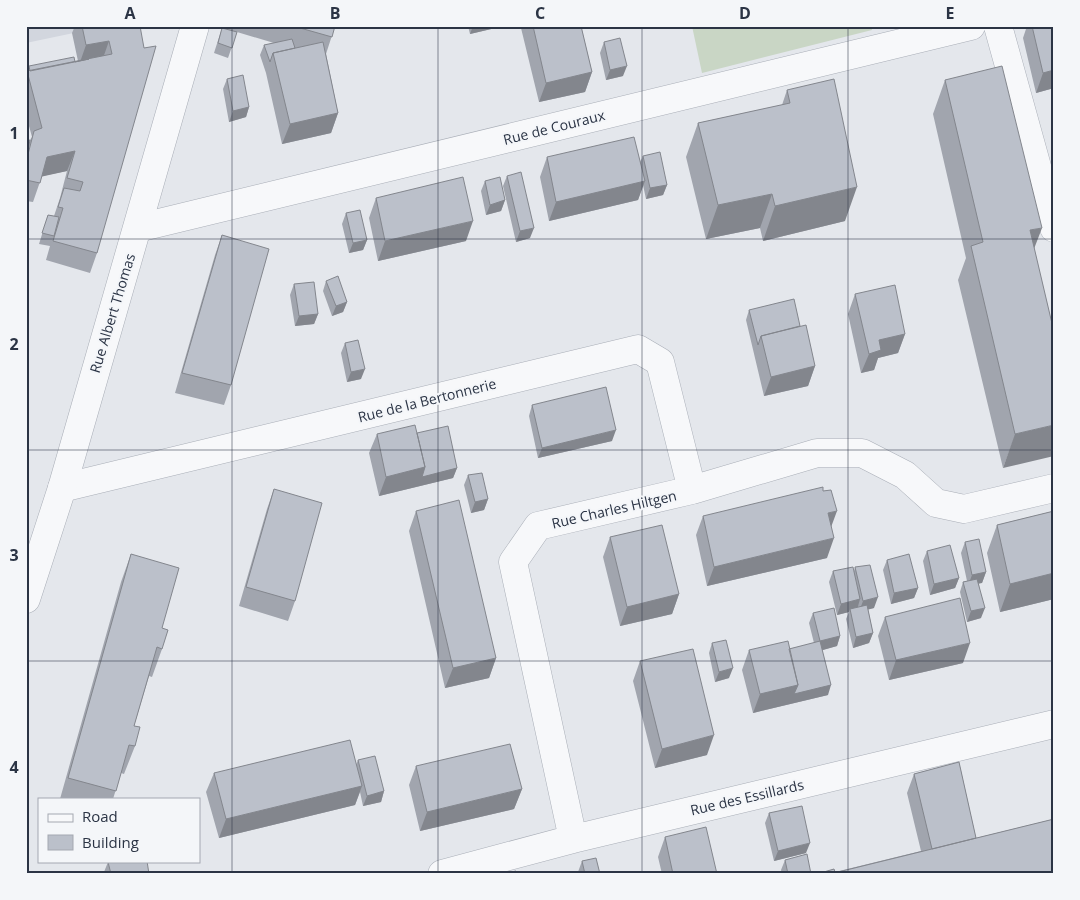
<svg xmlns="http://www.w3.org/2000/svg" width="1080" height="900" viewBox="0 0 1080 900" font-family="'Open Sans',sans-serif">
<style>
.built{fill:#d2d6de}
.pitch{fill:#c9d6c5}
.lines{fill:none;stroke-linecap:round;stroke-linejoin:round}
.minor-casing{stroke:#a9aeb7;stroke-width:29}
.tertiary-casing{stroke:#a9aeb7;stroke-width:29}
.minor{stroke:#f7f8fa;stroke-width:28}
.tertiary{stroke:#f7f8fa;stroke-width:28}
.wall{fill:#a1a5ae}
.shaded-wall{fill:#83868d}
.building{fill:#bbc0ca;stroke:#83868d}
.grid{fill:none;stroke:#2b3445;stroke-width:1;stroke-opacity:0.55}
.labels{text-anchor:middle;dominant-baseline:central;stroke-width:4;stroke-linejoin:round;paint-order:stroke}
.street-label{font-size:14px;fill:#2b3445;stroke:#f4f6f9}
.neatline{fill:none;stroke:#2b3445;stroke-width:2}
.grid-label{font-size:16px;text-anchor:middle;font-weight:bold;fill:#2b3445}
</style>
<rect width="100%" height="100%" fill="#e4e7ec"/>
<path class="built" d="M26 26H107L26 43Z"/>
<path class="pitch" d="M692 26H871L872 30 702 73Z"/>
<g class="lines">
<g class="minor-casing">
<path id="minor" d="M998 26 1054 228
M138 228 971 26
M62 488 638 349 660 362 692 490
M573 839 513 562 538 526 692 490 817 453H862L905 475 936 503 964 509 1054 488
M442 874 573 839 1054 724"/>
</g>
<g class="tertiary-casing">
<path id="tertiary" d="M26 599 62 488 195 26"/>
</g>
<use href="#minor" class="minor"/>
<use href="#tertiary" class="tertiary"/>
</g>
<path class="wall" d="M75 26H140L97 253 90 273 46 260 50 246 39 244 48 215 54 216 60 198 67 171 42 176 33 202 26 201V141L30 140 32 137 26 115V72L29 66 78 61 72 33Z
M221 26H335L326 54 338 113 331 133 282 144 266 73 260 55 264 45 274 43 237 32 228 58 214 53 222 28H221Z
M468 26H504L470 34Z
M522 26H581L592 72 585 92 539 102 521 28Z
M1027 26H1054V88L1036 93 1023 38Z
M604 42 623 76 606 80 600 53Z
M227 79 249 107 246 117 229 122 223 89Z
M945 80 1034 249 1054 332 1003 468 958 280 966 258 933 114Z
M787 90 845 221 763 241 760 228 706 239 686 157 698 123 782 105Z
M643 156 667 185 663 195 646 199 643 185 638 200 549 221 540 177 547 157 640 162Z
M507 176 530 238 516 242 503 186Z
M485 181 505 200 501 211 486 215 481 191Z
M376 198 466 241 378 261 369 218Z
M346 213 367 240 363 250 349 253 342 224Z
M222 235 231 385 224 405 175 393 215 255Z
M326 281 347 302 343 312 332 316 323 291Z
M294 284 318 314 314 324 295 326 290 295Z
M855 294 905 334 898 353 878 358 874 370 861 373 848 314Z
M749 310 800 326 815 366 808 386 764 396 746 320Z
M345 343 361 379 347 382 341 353Z
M532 405 612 441 538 458 529 416Z
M417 433 457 468 453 478 379 496 369 453 377 434Z
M468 475 488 499 484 510 471 513 464 485Z
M274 489 295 601 288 621 239 606 267 509Z
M416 511 496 658 489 678 445 688 409 531Z
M1054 511V599L1000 612 987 553 997 525Z
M703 516 827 558 707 586 696 535Z
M610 537 679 594 672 614 620 626 603 557Z
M965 542 986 572 982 583H979L981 618 967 622 960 592 963 582 967 581 961 553Z
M927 551 959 578 955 588 930 595 923 561Z
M131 554 162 628V649L152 677 149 676 134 726 135 746 124 774 121 773 113 799H60L121 582Z
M887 560 918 588 914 598 891 604 883 570Z
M855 567 874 608 868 609 873 633 869 643 853 648 846 619 849 612 837 615 829 582 833 571H854Z
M813 613 840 636 837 646 822 650 828 695 753 713 742 670 749 650 789 649 814 643 809 623Z
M885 617 963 663 889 680 878 636Z
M712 643 729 678 715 682 709 653Z
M640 661 707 755 655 768 633 681Z
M358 760 384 791 381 802 363 806 360 792 355 805 219 838 206 792 214 773 356 765Z
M959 762 976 838 1054 819V874H817L834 869 835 872 921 851 907 793 914 774Z
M416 766 522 789 514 809 420 831 409 785Z
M769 813 806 853 774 861 765 823Z
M665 837 717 874H662L658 857Z
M785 860 811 874H782L781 870Z
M582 861 600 874H578V872Z
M108 862H129L149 874H105L104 872Z"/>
<path class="shaded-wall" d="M473 26H504L470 34Z
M109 41 102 61 79 65 86 45Z
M627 66 623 76 606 80 610 70Z
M1054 70V88L1036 93 1043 73Z
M592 72 585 92 539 102 546 83Z
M249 107 246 117 229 122 233 111Z
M338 113 331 133 282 144 290 124Z
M75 151 67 171 40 177 47 157Z
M645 181 638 200 549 221 556 202Z
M667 185 663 195 646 199 650 188Z
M857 187 845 221 763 241 775 206Z
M772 194 760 228 706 239 718 205Z
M505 200 501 211 486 215 490 205Z
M473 221 466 241 378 261 385 241Z
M534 228 530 238 516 242 520 231Z
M1042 228 1029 262 1030 230Z
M367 240 363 250 349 253 353 243Z
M347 302 343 312 332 316 336 306Z
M318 314 314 324 295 326 299 316Z
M905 334 898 353 878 358 874 370 861 373 869 354 879 340Z
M815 366 808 386 764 396 771 377Z
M365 369 361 379 347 382 351 372Z
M1054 425V456L1003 468 1015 434Z
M616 430 612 441 538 458 542 448Z
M425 467 457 468 453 478 379 496 386 477Z
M488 499 484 510 471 513 475 502Z
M837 511 830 530 828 513Z
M834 538 827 558 707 586 714 567Z
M986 572 982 583 968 586 972 575Z
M1054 573V599L1000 612 1010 584Z
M959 578 955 588 930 595 934 584Z
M918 588 914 598 891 604 894 593Z
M679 594 672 614 620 626 627 607Z
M878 597 874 608 859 612 863 601Z
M860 599 857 610 850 609 849 612 837 615 841 604Z
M985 608 981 618 967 622 971 611Z
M873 633 869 643 853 648 856 637Z
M840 636 837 646 816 652 820 641Z
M970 643 963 663 889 680 896 660Z
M496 658 489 678 445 688 453 668Z
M733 668 729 678 715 682 719 672Z
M798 685H831L828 695 753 713 760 694Z
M714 735 707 755 655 768 662 749Z
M362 786 355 805 219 838 226 819Z
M522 789 514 809 420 831 427 812Z
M384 791 381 802 363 806 367 796Z
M810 843 806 853 774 861 778 851Z"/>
<path class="building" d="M82 26H140L144 48 156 46 97 253 53 241 63 208 58 207 64 188 80 191 83 182 67 178 75 151 47 157 40 183 26 180V162L34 131 42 128 27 71 112 54 109 41 86 45Z
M293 26H335L332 37Z
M533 26H581L592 72 546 83Z
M1032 26H1054V70L1043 73Z
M222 28 237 32 232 48 218 43Z
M620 38 627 66 610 70 604 42Z
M292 39 295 48 273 53 270 62 264 45Z
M323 42 338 113 290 124 273 53Z
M74 57 75 62 89 59 30 71 29 66Z
M1002 66 1042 228 1030 230 1054 332V425L1015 434 971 246 983 242 945 80Z
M243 75 249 107 233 111 227 79Z
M834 79 857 187 775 206 772 194 718 205 698 123 790 103 787 90Z
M634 137 645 181 556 202 547 157Z
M30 140 26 158V141Z
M660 152 667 185 650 188 643 156Z
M521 172 534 228 520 231 507 176Z
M463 177 473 221 385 241 376 198Z
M500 177 505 200 490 205 485 181Z
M360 210 367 240 353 243 346 213Z
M48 215 59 217 54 236 42 233Z
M222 235 269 249 231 385 182 373Z
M338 276 347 302 336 306 326 281Z
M314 282 318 314 299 316 294 284Z
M895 285 905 334 879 340 881 350 869 354 855 294Z
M794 299 800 326 761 336 758 345 749 310Z
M806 325 815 366 771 377 761 336Z
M358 340 365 369 351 372 345 343Z
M606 387 616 430 542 448 532 405Z
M415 425 425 467 386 477 377 434Z
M448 426 457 468 422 477 425 467 417 433Z
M482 473 488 499 475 502 468 475Z
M823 487V491L831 490 837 511 828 513 834 538 714 567 703 516Z
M274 489 322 503 295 601 246 587Z
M459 500 496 658 453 668 416 511Z
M1054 511V573L1010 584 997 525Z
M662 525 679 594 627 607 610 537Z
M979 539 986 572 972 575 965 542Z
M950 545 959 578 934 584 927 551Z
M131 554 179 568 162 628 168 630 162 649 157 647 134 726 140 727 135 746 129 745 116 791 68 778Z
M909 554 918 588 894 593 887 560Z
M870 565 878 597 863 601 855 567Z
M853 567 860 599 841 604 833 571Z
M977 579 985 608 971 611 963 582Z
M960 598 970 643 896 660 885 617Z
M867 605 873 633 856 637 850 609Z
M834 608 840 636 820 641 813 613Z
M726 640 733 668 719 672 712 643Z
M788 641 798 685 760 694 749 650Z
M820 641 831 685 794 694 798 685 789 649Z
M693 649 714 735 662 749 640 661Z
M350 740 362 786 226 819 214 773Z
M510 744 522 789 427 812 416 766Z
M375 756 384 791 367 796 358 760Z
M959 762 976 838 932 849 914 774Z
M802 806 810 843 778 851 769 813Z
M1054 819V874H830Z
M706 827 717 874H673L665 837Z
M807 854 811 874H788L785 860Z
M596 858 600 874H585L582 861Z
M110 861H128L129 862 132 861H147L149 874H111L108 862Z
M834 869 835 872 830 874H817Z
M516 871 517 874H503Z"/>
<path class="grid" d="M232 26V874M438 26V874M642 26V874M848 26V874M26 239H1054M26 450H1054M26 661H1054"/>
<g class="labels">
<g class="street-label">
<text transform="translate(554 127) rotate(-14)">Rue de Couraux</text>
<text transform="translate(112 313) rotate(-73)">Rue Albert Thomas</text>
<text transform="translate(427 400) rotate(-14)">Rue de la Bertonnerie</text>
<text transform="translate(614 509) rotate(-13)">Rue Charles Hiltgen</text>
<text transform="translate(747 797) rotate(-13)">Rue des Essillards</text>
</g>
</g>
<rect width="1080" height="900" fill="none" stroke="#f4f6f9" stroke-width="55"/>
<rect x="38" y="798" width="162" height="65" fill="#f4f6f9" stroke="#a4a8b1"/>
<rect x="48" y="814" width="25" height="8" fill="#f7f8fa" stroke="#a4a8b1"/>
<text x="82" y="822" font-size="15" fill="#2b3445">Road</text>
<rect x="48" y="835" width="25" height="15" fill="#bbc0ca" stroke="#a4a8b1"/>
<text x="82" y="848" font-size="15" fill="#2b3445">Building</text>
<rect x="28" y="28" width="1024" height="844" class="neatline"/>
<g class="grid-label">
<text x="130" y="19">A</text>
<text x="335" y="19">B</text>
<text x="540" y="19">C</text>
<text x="745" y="19">D</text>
<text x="950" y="19">E</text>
<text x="14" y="139">1</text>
<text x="14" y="350">2</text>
<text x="14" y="561">3</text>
<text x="14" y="773">4</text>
</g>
</svg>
